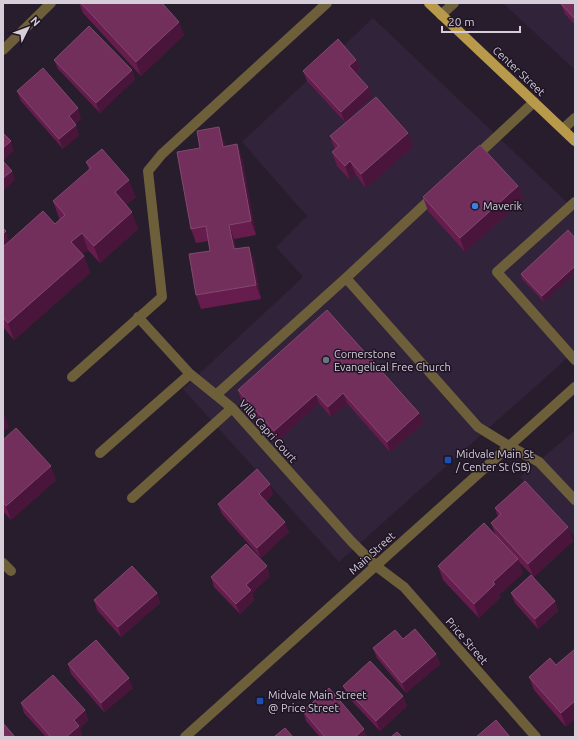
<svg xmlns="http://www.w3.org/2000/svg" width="578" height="740" viewBox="0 0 578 740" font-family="Ubuntu,sans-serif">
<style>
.built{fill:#312339}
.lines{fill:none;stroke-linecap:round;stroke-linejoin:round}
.minor{stroke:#6d5f3a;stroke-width:10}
.major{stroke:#b89a4a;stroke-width:10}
.wall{fill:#671c4e}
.shaded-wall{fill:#49153a}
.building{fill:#732f5c;stroke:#824870}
.shop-dot{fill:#3f7fe0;stroke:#1e1424;stroke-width:1.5}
.worship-dot{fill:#6b7280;stroke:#1e1424;stroke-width:1.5}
.transit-dot{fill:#1a4fb4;stroke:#1e1424;stroke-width:1.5}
.labels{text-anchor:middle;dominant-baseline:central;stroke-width:3;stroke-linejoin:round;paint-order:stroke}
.street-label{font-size:11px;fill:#d5ced9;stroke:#1e1424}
.poi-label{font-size:11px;fill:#d5ced9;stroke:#1e1424;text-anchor:start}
</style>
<rect width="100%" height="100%" fill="#281d2d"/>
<path class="built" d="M503 3H575V70Z
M373 18 575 210V351L339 562 183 389 303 277 276 247 307 216 242 142Z
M575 430V537L520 477Z"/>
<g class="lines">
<path class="minor" d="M441 15 454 3
M3 50 51 3
M563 129 575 118
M474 158 534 102
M575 202 497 272 575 360
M346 278 478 427 509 446 539 462 575 500
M138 317 190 374 232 408 351 541 376 566 404 587 536 737
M72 377 162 297 148 171 162 154 327 3
M216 395 346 278 435 195
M100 453 190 374
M132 498 232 408
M3 563 11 571
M185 737 575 387"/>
<path class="major" d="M429 3 575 141"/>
</g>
<path class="wall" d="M79 3H162L184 35 141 76 83 13Z
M575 3V25L565 14 561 4Z
M54 60 132 70 135 79 100 113 58 69Z
M356 60 360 69 355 74 368 87 372 97 345 122 307 81 303 71Z
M17 91 81 118 75 124 79 135 63 149 21 101Z
M330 136 413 147 366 188 356 175 350 180 337 166 332 152 335 150Z
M224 141 225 146 237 144 242 158 256 235 234 239 236 249 249 247 254 261 261 299 201 309 196 295 210 251 208 241 196 243 191 229 200 148Z
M86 162 136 197 126 205 138 229 100 263 88 250 82 255 84 256 90 273 14 340 3 327V247L55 224 60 220 59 218 53 201 89 170Z
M518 186 523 200 465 252 428 211 423 197Z
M568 230 544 302 522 279 521 274Z
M327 310 419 413 423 423 390 452 347 403 331 417 319 403 278 441 241 400 238 390Z
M3 440 56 480 11 520 3 511Z
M273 494 266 501 289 532 261 558 222 514 218 504Z
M495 508 568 527 573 541 534 577 518 561 523 573 499 595 500 598 479 618 443 580 438 566 496 536 491 523 498 517Z
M270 576 252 593 254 600 240 614 214 587 211 577Z
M157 593 160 603 121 637 97 610 94 600Z
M511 593 555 601 558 611 538 629 515 603Z
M403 639 436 654 440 664 406 693 377 658 373 648Z
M68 664 133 688 104 712 71 674Z
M556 665 566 727 534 690 529 677Z
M343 686 403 696 407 706 380 731 347 696Z
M21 703 85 710 88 720 80 728 82 736 81 737H46L24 713Z
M303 711 364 729 367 737H320L306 721Z"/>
<path class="shaded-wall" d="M179 22 184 35 141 76 136 62Z
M356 60 360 69 352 76 349 66Z
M132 70 135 79 100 113 96 103Z
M368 87 372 97 345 122 341 112Z
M78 108 81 118 72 126 69 116Z
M76 125 79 135 63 149 59 139Z
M219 127 224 141 228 161 223 147Z
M408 133 413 147 366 188 361 174Z
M11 141 14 151 3 161V148Z
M237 144 242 158 256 235 251 221Z
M350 161 356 175 350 180 345 166Z
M12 171 15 180 3 191V178Z
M129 180 136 197 121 209 115 192Z
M518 186 523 200 465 252 460 238Z
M132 212 138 229 100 263 94 246Z
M229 225 234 239 239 263 234 249Z
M6 231 9 241 3 247V234Z
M82 233 88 250 78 259 71 242Z
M249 247 254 261 261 299 256 285Z
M84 256 90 273 14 340 8 323Z
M575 266V273L544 302 542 296Z
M343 393 347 403 331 417 328 407Z
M316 394 319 403 278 441 274 431Z
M4 413 9 427 3 432V414Z
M419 413 423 423 390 452 387 442Z
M51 466 56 480 11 520 6 506Z
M270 484 273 494 263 503 259 494Z
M285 522 289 532 261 558 257 548Z
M568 527 573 541 534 577 528 564Z
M518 559 523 573 499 595 500 598 479 618 474 604 493 582Z
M267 566 270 576 252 593 254 600 240 614 236 604 246 585Z
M157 593 160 603 121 637 118 627Z
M555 601 558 611 538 629 535 619Z
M436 654 440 664 406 693 402 683Z
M129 678 133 688 104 712 101 703Z
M403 696 407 706 380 731 376 721Z
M575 701V719L566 727 561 713Z
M85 710 88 720 80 728 82 736 81 737H66L74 720Z
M364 729 367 737H355Z"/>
<path class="building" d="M81 3H162L179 22 136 62Z
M562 3H575V19L561 4Z
M89 26 132 70 96 103 54 60Z
M338 39 356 60 349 66 368 87 341 112 303 71Z
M43 68 78 108 69 116 76 125 59 139 17 91Z
M376 97 408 133 361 174 350 161 345 166 332 152 339 146 330 136Z
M219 127 223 147 237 144 251 221 229 225 234 249 249 247 256 285 196 295 189 254 210 251 206 226 191 229 177 152 200 148 197 131Z
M3 133 11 141 3 148Z
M480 145 518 186 460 238 423 197Z
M102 149 129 180 115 192 132 212 94 246 82 233 71 242 84 256 8 323 3 317V247L43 211 55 224 65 215 53 201 91 168 86 162Z
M3 161 12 171 3 178Z
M3 228 6 231 3 234Z
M568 230 575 238V266L542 296 521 274Z
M327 310 419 413 387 442 343 393 328 407 316 394 274 431 238 390Z
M16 428 51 466 6 506 3 502V440Z
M257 469 270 484 259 494 285 522 257 548 218 504Z
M525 481 568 527 528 564 491 523 501 514 495 508Z
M484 523 518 559 493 582 495 584 474 604 438 566Z
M246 544 267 566 246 585 251 590 236 604 211 577Z
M132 566 157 593 118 627 94 600Z
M531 575 555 601 535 619 511 593Z
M415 629 436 654 402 683 373 648 395 630 403 639Z
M96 640 129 678 101 703 68 664Z
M575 649V701L561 713 529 677 550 658 556 665Z
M370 661 403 696 376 721 343 686Z
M53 675 85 710 74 720 79 726 66 737H51L21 703Z
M329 688 364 729 355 737H325L303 711Z
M496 720 510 737H476Z
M3 723 15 737H3Z
M285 728 293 737H274Z
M397 732 402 737H391Z"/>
<circle class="shop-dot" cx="475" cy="206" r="4"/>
<circle class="worship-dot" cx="326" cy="360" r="4"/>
<g class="transit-dot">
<rect x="444" y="456" width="8" height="8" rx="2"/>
<rect x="256" y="697" width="8" height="8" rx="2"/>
</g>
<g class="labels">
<g class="street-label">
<text transform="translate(519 71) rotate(43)">Center Street</text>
<text transform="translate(268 431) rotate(48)">Villa Capri Court</text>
<text transform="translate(372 553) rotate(-42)">Main Street</text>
<text transform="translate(467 641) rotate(49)">Price Street</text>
</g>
<g class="poi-label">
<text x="483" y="206">Maverik</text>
<text x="334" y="354">Cornerstone<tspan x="334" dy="13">Evangelical Free Church</tspan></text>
<text x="456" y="454">Midvale Main St<tspan x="456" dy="13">/ Center St (SB)</tspan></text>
<text x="268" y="695">Midvale Main Street<tspan x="268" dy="13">@ Price Street</tspan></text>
</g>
</g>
<rect width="578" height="740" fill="none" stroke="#d5ced9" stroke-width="8"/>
<g transform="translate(28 28) rotate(48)" stroke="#1e1424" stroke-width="3" paint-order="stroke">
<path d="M0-3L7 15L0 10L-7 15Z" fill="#d5ced9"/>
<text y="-6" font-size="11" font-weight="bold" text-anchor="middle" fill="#d5ced9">N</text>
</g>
<path d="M442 26v6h78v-6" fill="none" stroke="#d5ced9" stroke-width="2"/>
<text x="448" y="26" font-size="12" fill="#d5ced9" stroke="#1e1424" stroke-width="3" paint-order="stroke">20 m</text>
</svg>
